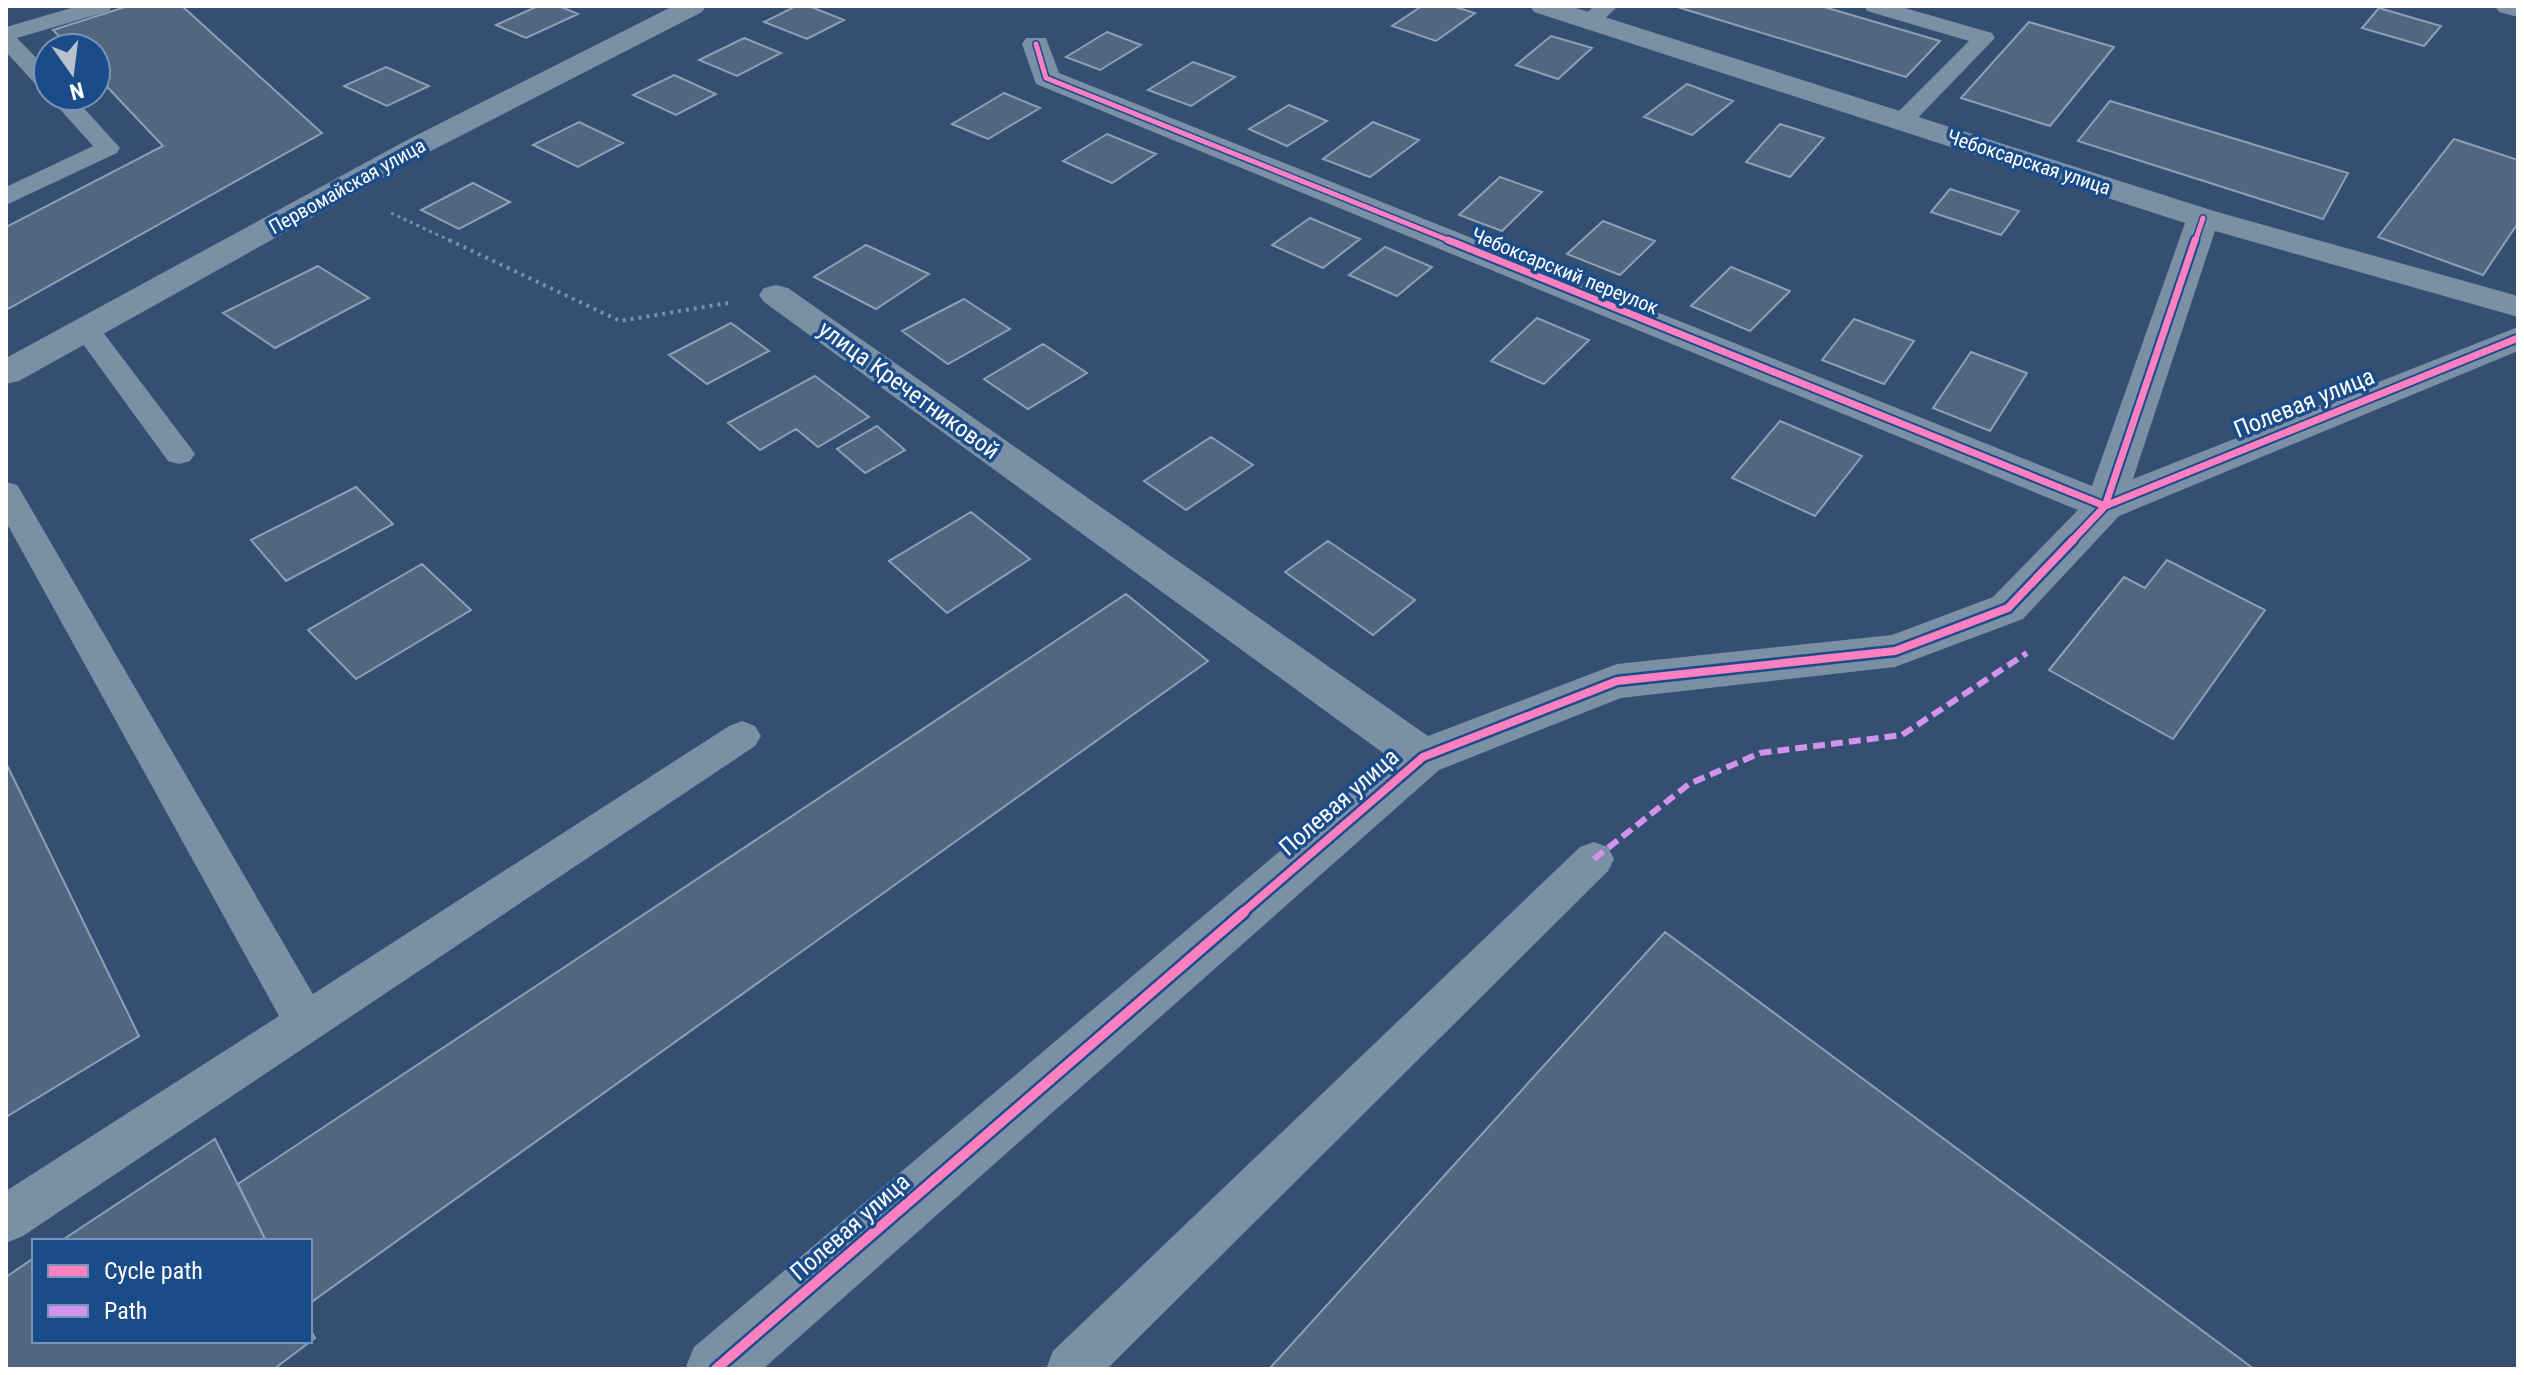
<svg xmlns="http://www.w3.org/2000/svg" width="2524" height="1375" viewBox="0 0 2524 1375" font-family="'Roboto Condensed',sans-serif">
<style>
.building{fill:#506681;stroke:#8f9fb4;stroke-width:2}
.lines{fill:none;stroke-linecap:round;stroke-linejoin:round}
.path-far1{stroke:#7b8fa5;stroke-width:3;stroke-dasharray:3 4;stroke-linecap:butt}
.path{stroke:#7b8fa5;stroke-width:4;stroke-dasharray:3 5;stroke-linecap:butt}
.lane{fill:#7b8fa5;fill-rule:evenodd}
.street{fill:#7b8fa5;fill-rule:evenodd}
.quiet{stroke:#d193ec;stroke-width:6;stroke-dasharray:12 6;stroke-linecap:butt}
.cycleway-far3-casing{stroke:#1b4c8a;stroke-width:8}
.cycleway-far2-casing{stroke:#1b4c8a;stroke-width:11}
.cycleway-far1-casing{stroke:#1b4c8a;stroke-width:13}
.cycleway-casing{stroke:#1b4c8a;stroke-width:15}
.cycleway-far3{stroke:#ff80c0;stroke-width:5}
.cycleway-far2{stroke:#ff80c0;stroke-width:7}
.cycleway-far1{stroke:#ff80c0;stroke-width:8}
.cycleway{stroke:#ff80c0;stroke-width:10}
.labels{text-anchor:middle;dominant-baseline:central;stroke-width:7;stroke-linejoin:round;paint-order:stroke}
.far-street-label{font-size:20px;fill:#fff;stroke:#1b4c8a}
.street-label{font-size:24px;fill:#fff;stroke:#1b4c8a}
</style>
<rect width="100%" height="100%" fill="#344f71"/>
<path class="building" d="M128 6H182L322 133 6 310V227L163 146 96 75V48H70L53 30Z
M538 6H559L578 14 526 38 496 25Z
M796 6H809L844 20 807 39 764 22Z
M1422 6H1452L1475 13 1436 41 1392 26Z
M1674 6H1821L1940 41 1906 77Z
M2379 8 2441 26 2424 46 2362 28Z
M2029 22 2114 47 2050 126 1961 98Z
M1107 32 1141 45 1100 70 1066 57Z
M1551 36 1592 48 1558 79 1516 65Z
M744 38 781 53 737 76 699 60Z
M1193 62 1235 77 1191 106 1148 90Z
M386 67 429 86 387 106 344 86Z
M674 75 716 94 676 115 633 95Z
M1687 84 1733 101 1692 135 1644 117Z
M1004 93 1040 108 988 139 952 124Z
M2110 101 2348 173 2323 219 2078 141Z
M1289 105 1327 121 1287 146 1249 129Z
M579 122 623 143 578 167 533 145Z
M1373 122 1419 140 1370 177 1323 159Z
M1780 124 1824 138 1790 177 1746 162Z
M1107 134 1156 154 1112 183 1063 161Z
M2454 139 2518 160V223L2483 275 2378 237Z
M1500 177 1542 192 1502 231 1459 215Z
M473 183 510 202 459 229 421 210Z
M1950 189 2019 211 2001 235 1931 212Z
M1310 218 1360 239 1323 268 1272 245Z
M1603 221 1655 241 1620 275 1567 254Z
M866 245 929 274 876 309 814 277Z
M1385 247 1432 267 1397 296 1349 275Z
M318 266 369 298 275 348 223 313Z
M1731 267 1790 291 1750 331 1691 306Z
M964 299 1010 329 948 364 902 331Z
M1537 318 1589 340 1544 384 1491 361Z
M1854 319 1914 341 1884 384 1822 360Z
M731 323 769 351 707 384 669 355Z
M1043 344 1087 373 1028 409 984 379Z
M1971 352 2027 373 1990 431 1933 408Z
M815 376 869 417 818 447 796 429 760 450 728 423Z
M1780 421 1862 456 1815 516 1732 478Z
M877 426 905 450 865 473 837 449Z
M1211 437 1253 465 1186 510 1144 481Z
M356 487 393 524 286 581 251 540Z
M971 512 1030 559 947 613 889 561Z
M1328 541 1415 600 1373 635 1285 572Z
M2167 560 2265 610 2173 739 2049 670 2124 577 2145 588Z
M422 564 471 610 356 679 308 630Z
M1126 594 1208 661 310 1303V1241H266L238 1184Z
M6 763 139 1036 6 1117Z
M1665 932 2254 1369H1269Z
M215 1139 266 1241H61Z
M34 1258V1341H310V1329L315 1338 274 1369H6V1277Z"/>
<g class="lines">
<path class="path-far1" d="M391 213 453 242"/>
<path class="path" d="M449 240 620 321 728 303"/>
<path class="lane" d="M78 6H112L109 11 17 38 48 70V91L40 89 6 52V27Z
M1594 6H1618L1597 26H1581L1578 21Z
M1864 6H1898L1992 33 1995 38 1910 126H1894L1890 121 1894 116 1969 41 1867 11Z
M48 96H73L120 148 117 153 6 205V187L93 146Z
M86 320 96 323 190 447 195 454 190 461 179 464 168 461 72 329 76 323Z
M6 482 17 485 22 493 313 994 729 726 742 721 755 726 761 736 755 746 23 1236 6 1243V1191L279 1016 6 522Z
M1594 842 1608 847 1614 859 1608 871 1107 1369H1046L1053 1351 1580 847Z"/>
<path class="street" d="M673 6H706L702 12 431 151 19 381 6 384V358L409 139Z
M1530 6H1570L2214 211 2518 296V317L2215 231 2133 479 2518 327V351L2119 516 2023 619 1895 667 1621 698 1439 770 763 1369H685L694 1347 1390 758 764 302 759 295 764 288 776 285 788 288 1428 736 1617 664 1892 635 1993 597 2078 510 1036 84 1022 44 1026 38H1046L1059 73 2092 486 2185 223 1534 12Z
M2495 6H2518V17L2499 12Z"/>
<path class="quiet" d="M1594 859 1689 784 1760 753 1902 735 2027 653"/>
<g class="cycleway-far3-casing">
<path id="cycleway-far3" d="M1036 44 1046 78 1453 242
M2195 242 2203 218"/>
</g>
<g class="cycleway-far2-casing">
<path id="cycleway-far2" d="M1448 240 2105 506 2195 240
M2071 542 2105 506 2518 338"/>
</g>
<g class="cycleway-far1-casing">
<path id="cycleway-far1" d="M1241 914 1423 757 1617 681 1895 651 2008 608 2073 540"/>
</g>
<g class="cycleway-casing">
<path id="cycleway" d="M716 1369 1244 912"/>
</g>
<use href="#cycleway-far3" class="cycleway-far3"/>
<use href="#cycleway-far2" class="cycleway-far2"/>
<use href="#cycleway-far1" class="cycleway-far1"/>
<use href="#cycleway" class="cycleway"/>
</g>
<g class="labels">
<g class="far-street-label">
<text transform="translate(2029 162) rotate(18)">Чебоксарская улица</text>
<text transform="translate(347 186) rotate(-29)">Первомайская улица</text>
<text transform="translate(1565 271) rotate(22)">Чебоксарский переулок</text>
</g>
<g class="street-label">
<text transform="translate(909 390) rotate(36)">улица Кречетниковой</text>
<text transform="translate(2304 403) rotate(-22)">Полевая улица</text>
<text transform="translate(1339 802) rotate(-41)">Полевая улица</text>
<text transform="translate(850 1227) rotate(-41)">Полевая улица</text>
</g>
</g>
<rect width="2524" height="1375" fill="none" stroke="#ffffff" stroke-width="16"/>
<rect x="32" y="1239" width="280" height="104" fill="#1b4c8a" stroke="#7694b9" stroke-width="2"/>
<rect x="48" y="1265" width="40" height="12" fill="#ff80c0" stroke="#7694b9" stroke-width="2"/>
<text x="104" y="1279" font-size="24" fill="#ffffff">Cycle path</text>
<rect x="48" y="1305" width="40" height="12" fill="#d193ec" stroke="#7694b9" stroke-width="2"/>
<text x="104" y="1319" font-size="24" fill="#ffffff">Path</text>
<g transform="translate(72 72) rotate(166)"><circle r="38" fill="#1b4c8a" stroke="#7694b9" stroke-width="2"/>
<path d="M0-6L14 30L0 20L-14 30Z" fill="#b8c1cd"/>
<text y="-12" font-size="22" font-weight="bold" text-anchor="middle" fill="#ffffff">N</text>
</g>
</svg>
